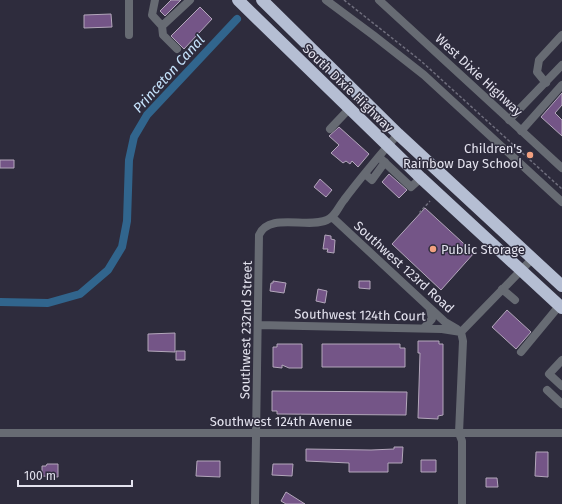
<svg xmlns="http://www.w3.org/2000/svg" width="562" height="504" viewBox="0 0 562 504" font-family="'Fira Sans',sans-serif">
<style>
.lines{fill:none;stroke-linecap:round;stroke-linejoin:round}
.canal{stroke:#31658d;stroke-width:8}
.building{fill:#745587;stroke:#b3a7bb}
.path{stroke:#6f6e7d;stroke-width:1.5;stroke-dasharray:3 2;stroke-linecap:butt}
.minor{stroke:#676b73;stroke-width:8}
.highway{stroke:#b5bed3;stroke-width:12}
.poi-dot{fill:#f2a080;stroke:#2e2c3d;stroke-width:1.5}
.labels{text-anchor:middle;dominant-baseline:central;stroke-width:3;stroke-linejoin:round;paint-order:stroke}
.street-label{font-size:13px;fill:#e3e2ee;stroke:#2e2c3d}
.poi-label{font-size:13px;fill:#e3e2ee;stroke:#2e2c3d;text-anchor:end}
.water-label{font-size:14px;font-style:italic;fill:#c6e3fc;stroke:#2e2c3d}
</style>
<rect width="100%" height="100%" fill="#2e2c3d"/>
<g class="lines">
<path class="canal" d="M0 302 48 303 80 294 108 270 122 247 127 221 129 160 134 137 147 115 237 19"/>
</g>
<path class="building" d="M171 0H181L165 16 160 11Z
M200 7 212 19 184 49 171 36Z
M111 14 112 27 84 28V15Z
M562 93V105L555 113 562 120V136L541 117Z
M339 127 369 154 358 167 352 161 350 164 346 161 343 163 331 153 339 145 329 136Z
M0 160H14V168H0Z
M389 174 407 190 399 198 382 182Z
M320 179 332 190 326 197 314 187Z
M425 208 474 253 441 290 392 244Z
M325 235 331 236V239L335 240 334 253 327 252 328 249H323Z
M273 281 286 283 284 293 270 291 271 283H273Z
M359 281H370V289L359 288Z
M318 289 327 291 325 303 316 301Z
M507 310 531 332 516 349 492 327Z
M175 333V352L148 351V334Z
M418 341H439V344H443V415L438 416V419L418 418 420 353H418Z
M277 344H302V368H289L282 365V368L273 367V347H277Z
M322 344H400V348H405V367H322Z
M176 351H185V360H176Z
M272 391 407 392 406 415 277 414V411H272Z
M394 447H403L402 463H388V472H349V463L306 461V449L371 450 394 449Z
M536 452H548V477L535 476Z
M421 460H436V472H421Z
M197 461H220V477L196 476Z
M47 464H58V477L42 476V466H46Z
M273 464H293L292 476 272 475Z
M486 478H497L498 487H486Z
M286 492 305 504H286L281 501Z"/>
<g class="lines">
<path class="path" d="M344 0 421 61 562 189
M421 213 420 212 430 201"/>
<path class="minor" d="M155 0 152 15 162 26 190 0
M326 0 373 35 424 75 562 202
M379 0 562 168
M162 26 163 35 177 49
M129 35V0
M546 83 537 72 539 60 562 35
M509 120 562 65
M330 129 349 109
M521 131 562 85
M379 157 411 187 421 178
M365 174 372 180 385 162
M332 217 445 322 457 329
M502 289 515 300
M258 325 442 329 461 332
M424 328 432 319 430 309
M461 332 463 341 459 433 462 441V504
M461 332 532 259
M521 352 559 306
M562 360 549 374 562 386
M547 390 562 404
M0 433H562
M255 504 259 235C269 212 307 229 327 220 336 216 338 207 344 200 361 177 380 155 398 134"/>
<path class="highway" d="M238 0 421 178 562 308
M262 0 398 134 562 286"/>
</g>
<g class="poi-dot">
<circle cx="530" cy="155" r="4"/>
<circle cx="433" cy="249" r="4"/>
</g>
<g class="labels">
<g class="street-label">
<text transform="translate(479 75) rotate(43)">West Dixie Highway</text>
<text transform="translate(348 88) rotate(44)">South Dixie Highway</text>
<text transform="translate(404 267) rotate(42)">Southwest 123rd Road</text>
<text transform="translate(360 315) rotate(1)">Southwest 124th Court</text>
<text transform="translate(246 330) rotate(-89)">Southwest 232nd Street</text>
<text x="281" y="421">Southwest 124th Avenue</text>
</g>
<g class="poi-label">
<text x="522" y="148">Children's<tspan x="522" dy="15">Rainbow Day School</tspan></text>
<text x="441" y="249" text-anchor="start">Public Storage</text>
</g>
<g class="water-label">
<text transform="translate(169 74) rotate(-48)">Princeton Canal</text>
</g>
</g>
<path d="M18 480v6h114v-6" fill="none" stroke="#e3e2ee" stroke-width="2"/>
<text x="24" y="480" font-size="12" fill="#e3e2ee" stroke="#2e2c3d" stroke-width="3" paint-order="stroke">100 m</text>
</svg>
